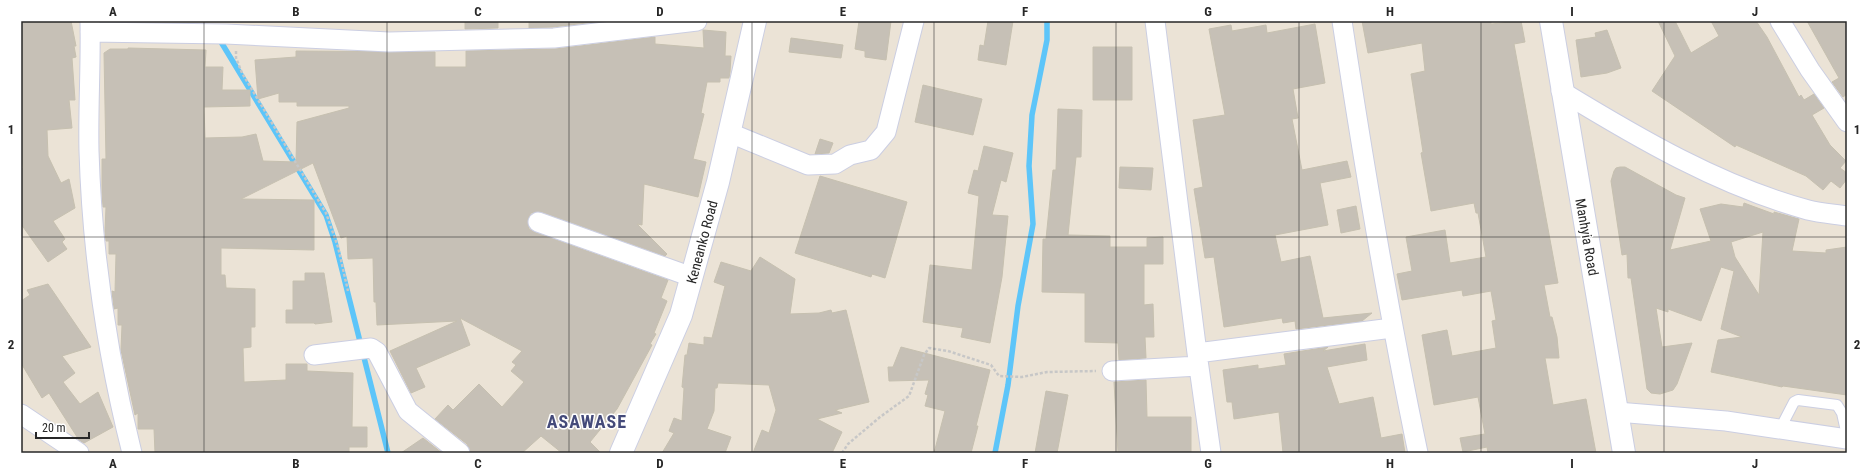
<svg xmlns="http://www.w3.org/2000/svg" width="1868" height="474" viewBox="0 0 1868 474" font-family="'Roboto Condensed',sans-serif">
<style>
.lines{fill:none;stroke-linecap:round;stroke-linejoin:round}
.stream{stroke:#5dc5f9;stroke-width:5.5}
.building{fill:#c6c0b6;stroke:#c6c0b0;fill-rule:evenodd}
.lane-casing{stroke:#cbcee2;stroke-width:12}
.street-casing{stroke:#cbcee2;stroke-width:21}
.secondary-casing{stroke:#cbcee2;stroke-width:24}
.path{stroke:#c7c7c7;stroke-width:2.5;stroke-dasharray:3 2;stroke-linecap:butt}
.lane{stroke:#fff;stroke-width:10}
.street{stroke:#fff;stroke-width:19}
.secondary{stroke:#fff;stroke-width:22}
.grid{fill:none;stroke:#272727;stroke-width:1;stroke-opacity:0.55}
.labels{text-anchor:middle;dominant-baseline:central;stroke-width:3;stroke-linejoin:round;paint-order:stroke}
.street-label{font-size:14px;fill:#272727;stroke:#fff}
.district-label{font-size:18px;font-weight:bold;letter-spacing:1px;fill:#444a7a;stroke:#fff}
.neatline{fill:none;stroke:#272727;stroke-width:1.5}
.grid-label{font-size:13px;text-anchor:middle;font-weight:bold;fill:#272727}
</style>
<rect width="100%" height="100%" fill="#ebe3d6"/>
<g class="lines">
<path class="stream" d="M218 37 326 215 335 242 388 453
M995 453 1008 385 1018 306 1033 224 1029 166 1032 115 1047 40V21"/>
</g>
<path class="building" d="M21 21H71L76 46H74L76 57 72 58 75 100H69L72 128 47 130 48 156 61 183 69 179 75 208 53 221 65 239 62 242 67 249 48 262 21 224V170L23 168 21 144Z
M465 21H498V28L465 29Z
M529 21H604L553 27 529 28Z
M859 21H891L886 60 865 57V51L855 49Z
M988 21H1013L1006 65 978 60 980 45 984 46Z
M1362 21H1491V24L1521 21 1525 42 1514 44 1558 283 1544 285 1550 317H1552L1557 337 1559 358H1545L1553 405 1586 399 1596 453H1488L1487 447 1463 452 1460 438 1485 434 1478 397 1434 405 1422 335 1447 330 1452 356 1496 348 1492 321 1496 320 1491 291 1463 296 1462 290 1402 300 1397 274 1412 271 1406 237 1445 230 1450 263 1486 257 1478 213H1476L1474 203 1431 211 1421 153 1423 152 1411 74 1425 71 1422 43 1368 53Z
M1658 21H1675L1691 53 1719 36 1711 21H1756L1767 37 1799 97 1801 95 1804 100 1814 94 1824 108 1812 115 1830 145 1846 161 1840 168 1847 173V179L1840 188 1831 181 1823 190 1806 176 1736 145 1735 147 1652 91 1675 56Z
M1807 21H1847V94L1843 97 1832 82 1839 78Z
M1315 24 1325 83 1293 89 1298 118 1292 119 1302 170 1347 161 1351 177 1320 183 1328 225 1275 235 1281 262 1310 256 1323 318 1372 313 1362 321 1296 329 1295 321 1283 323 1282 318 1224 327 1214 257 1205 258 1194 189 1203 187 1193 120 1225 115 1209 29 1231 25 1232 31 1266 25 1267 33Z
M703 30 726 32 725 56H731L730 72 729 78H720V82H707L701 113 704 114 693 159 706 162 698 197 644 184 642 225 637 224 667 254 665 256 542 212 531 213 528 219 529 229 534 232 668 280 661 298 667 301 654 333 656 334 650 344 652 345 617 409 590 442 601 453H562L541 436 522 453H471L467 444 435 419 448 405 453 410 479 384 502 407 524 382 511 371 516 365 512 362 522 351 460 318 470 345 416 368 425 387 411 393 390 351 457 321 377 325 376 302H374L373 258 348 259 347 236 341 238 313 163 241 199 314 200V250L221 248V275H225L226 288 255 289V327H251V347L243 348 244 382 286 380V364H307V371L353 373 352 427H367V447H349V453H155L154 429H138V413L135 415 121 350 122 325H118V308L114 309 112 291 115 292 116 254H109V241H106L105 231 106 207H103L102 192V159H106L104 53 110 49H128V48L206 50 205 67H223L222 90H250V106L204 107 205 138 242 137 256 134 263 161 296 162 297 122 349 108V106H297V102H279V93L258 99 255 60 296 57V51L435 52V67H466V51L555 49 655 37V44L704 48Z
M1607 30 1621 68 1607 73 1581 77 1576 40 1596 37 1595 33Z
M791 38 843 45 841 58 789 52Z
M1093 47H1132V100H1093Z
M923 85 982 99 973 135 915 122Z
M1058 109 1082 110 1081 157H1076L1068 235 1110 236V247H1147V238L1163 237V264H1144V305L1153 304 1154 337H1145L1146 358 1119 360 1118 343 1085 342V293L1042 292 1043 239H1046L1053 170H1056Z
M820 139 833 143 829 153 815 154Z
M984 146 1013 153 1006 182 1001 180 992 215 1008 216 1002 277 990 343 961 337 963 328 923 322 930 265 972 270 979 196 968 193 974 170 978 171Z
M1120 167 1153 168 1151 190 1119 188Z
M1620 167H1625L1676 195 1685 198 1670 250 1711 241 1700 209 1721 204 1743 207 1744 203 1774 214V212L1799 219 1792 251 1826 253V250L1847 247V395L1783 386 1782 387 1711 372 1718 340 1742 337 1721 329 1734 271 1721 267 1701 321 1668 309V312L1656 308 1662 347 1692 343 1677 384 1673 390 1660 394 1651 393 1647 389 1631 278H1628L1627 254 1622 255 1611 181 1614 171 1616 168ZM1763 232 1759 295 1735 257 1731 242Z
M820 176 907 202 885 278 872 274 871 277 795 253Z
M1356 206 1360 229 1341 233 1337 210Z
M760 257 795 279 790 314 819 313 831 310 832 313 846 310 869 402 835 410 842 413 817 419 842 432 832 453H753L762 430 769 433 776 410 769 385 718 383 717 388H715L714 411 707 429 731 437 725 453H662L674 433 669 431 674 418 682 421 684 388 682 387 685 355H687L689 343 704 345V337L712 338 725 286 714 282 721 262 751 271Z
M305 273H324L332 322 315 324 314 323H286V310H293V281H305Z
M48 284 91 347 62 356 75 373 63 382 80 404 98 392 113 427 84 443 79 440 49 393 42 398 21 363V301L30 295 27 290Z
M1365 344 1367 360 1327 367 1339 404 1373 397 1381 438 1402 434 1405 453H1283L1279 412 1234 419 1232 402H1227L1223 370 1258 365V369L1286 365 1284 354 1328 347 1323 351Z
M901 347 990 370 976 426H978L971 453H934L945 411 925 406 928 395 925 394 929 380 889 381 888 367H893Z
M1146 380 1147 417H1191V453H1118L1114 382Z
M1046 391 1068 395 1057 453H1035Z
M423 438 442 453H401Z"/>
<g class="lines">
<g class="lane-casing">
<path id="lane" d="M1780 429 1794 402 1798 400 1837 405 1842 413 1847 436"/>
</g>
<g class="street-casing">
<path id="street" d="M90 21C91 64 88 108 89 151 92 253 107 354 132 453
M1155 21 1197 353 1211 453
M1342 21C1364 166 1388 310 1418 453
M1780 21 1810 70 1847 122
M90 32 226 34 389 42 554 38 697 21
M1561 91C1638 138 1720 186 1808 210 1820 213 1834 214 1847 216
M730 133 808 165 835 164 850 155 871 150 886 132 914 21
M538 222 692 277
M1197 353 1392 328
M314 355 371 348 377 352 408 411 460 453
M1112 371 1198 366
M1617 412 1726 421 1847 439
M21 414 79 453"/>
</g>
<g class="secondary-casing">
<path id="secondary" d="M1551 21 1624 453
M621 453 681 315 718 182 755 21"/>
</g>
<path class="path" d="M236 51V58L242 73 326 213 338 247 348 291
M842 453 848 444 880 417 909 396 924 355 929 348 948 351 991 365 999 376 1022 377 1047 372 1096 371"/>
<use href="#lane" class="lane"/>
<use href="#street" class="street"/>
<use href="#secondary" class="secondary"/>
</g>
<path class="grid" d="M204 21V453M387 21V453M569 21V453M752 21V453M934 21V453M1116 21V453M1299 21V453M1481 21V453M1664 21V453M21 237H1847"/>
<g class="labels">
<g class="street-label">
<text transform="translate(1587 237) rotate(80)">Manhyia Road</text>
<text transform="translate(702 242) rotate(-75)">Keneanko Road</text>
</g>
<g class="district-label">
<text x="587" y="421">ASAWASE</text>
</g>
</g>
<rect width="1868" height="474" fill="none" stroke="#ffffff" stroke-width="44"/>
<path d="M36 432v6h53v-6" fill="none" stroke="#272727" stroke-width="2"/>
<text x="42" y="432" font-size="12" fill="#272727" stroke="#ffffff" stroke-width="3" paint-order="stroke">20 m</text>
<rect x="22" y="22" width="1824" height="430" class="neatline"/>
<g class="grid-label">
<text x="113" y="16">A</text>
<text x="296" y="16">B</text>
<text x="478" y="16">C</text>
<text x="660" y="16">D</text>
<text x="843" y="16">E</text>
<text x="1025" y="16">F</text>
<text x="1208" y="16">G</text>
<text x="1390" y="16">H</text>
<text x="1572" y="16">I</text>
<text x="1755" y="16">J</text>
<text x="11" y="134">1</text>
<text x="1857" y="134">1</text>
<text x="11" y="349">2</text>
<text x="1857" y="349">2</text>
<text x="113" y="468">A</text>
<text x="296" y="468">B</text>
<text x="478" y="468">C</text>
<text x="660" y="468">D</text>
<text x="843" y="468">E</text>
<text x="1025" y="468">F</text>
<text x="1208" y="468">G</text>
<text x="1390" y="468">H</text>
<text x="1572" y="468">I</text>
<text x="1755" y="468">J</text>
</g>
</svg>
